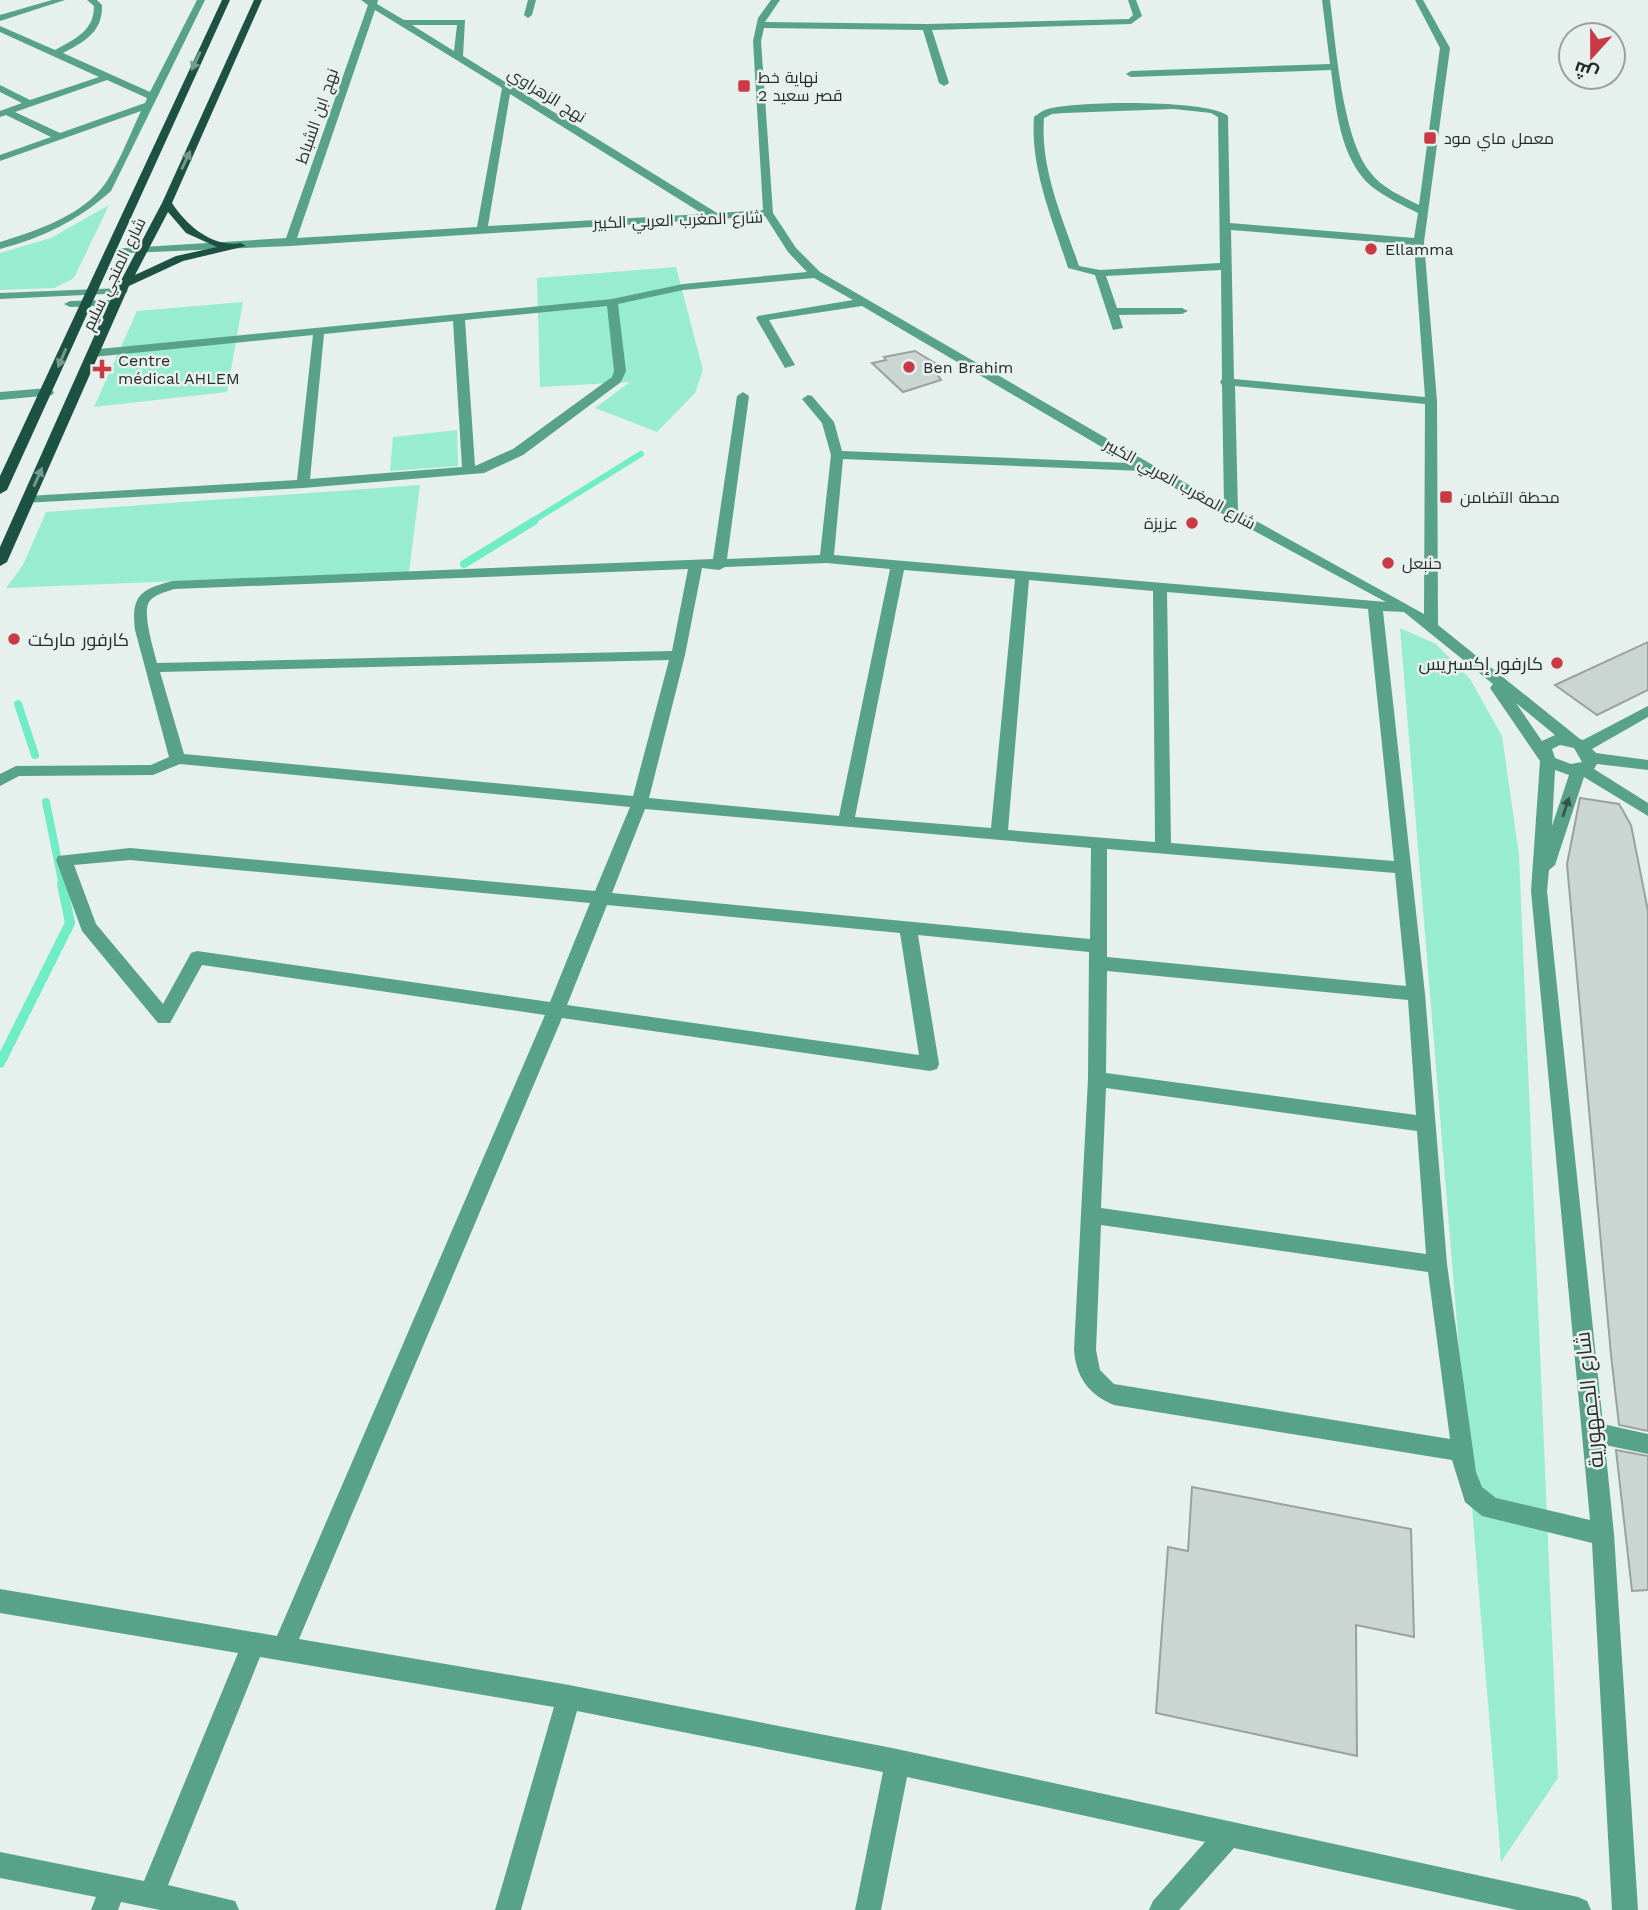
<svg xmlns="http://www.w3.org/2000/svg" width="1648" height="1910" viewBox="0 0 1648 1910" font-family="'Work Sans',Cairo,sans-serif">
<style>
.green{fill:#98edd0}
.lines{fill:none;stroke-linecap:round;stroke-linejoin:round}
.stream-far2{stroke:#71edc6;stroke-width:6}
.stream-far1{stroke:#71edc6;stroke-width:8}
.stream{stroke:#71edc6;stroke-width:10}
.building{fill:#cbd5d1;stroke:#99a29e;stroke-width:2}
.minor{fill:#58a28a;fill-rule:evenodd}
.major{fill:#1d5242;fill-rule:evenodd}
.oneway{fill:#77998e}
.oneway2{fill:#38554c}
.poi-dot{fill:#c93946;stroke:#e6f0ec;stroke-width:2.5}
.labels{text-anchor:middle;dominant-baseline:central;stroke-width:5;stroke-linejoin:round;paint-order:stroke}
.far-poi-label{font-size:16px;fill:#272b2a;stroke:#e6f0ec;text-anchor:start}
.far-street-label{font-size:16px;fill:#272b2a;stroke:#e6f0ec}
.poi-label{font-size:18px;fill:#272b2a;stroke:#e6f0ec;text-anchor:start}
.near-street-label{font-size:21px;fill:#272b2a;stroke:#e6f0ec}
</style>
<rect width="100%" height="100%" fill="#e6f0ec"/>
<path class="green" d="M109 205 74 278 54 288 0 290V253L51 238Z
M676 267 703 370 695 393 657 432 595 408 630 382 540 387 537 278Z
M243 302 227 392 94 407 137 311Z
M457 430 458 466 390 471 393 437Z
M420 485 409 572 6 588 23 565 46 512Z
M1400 628 1436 644 1470 679 1502 736 1519 855 1558 1778 1501 1862Z"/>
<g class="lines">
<path class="stream-far2" d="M531 522 641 454"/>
<path class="stream-far1" d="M464 564 534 521
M18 704 35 755
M46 802 63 886"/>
<path class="stream" d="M0 1063 70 923 62 884"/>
</g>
<path class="building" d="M915 351 948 371 937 374 941 380 903 392 872 363 886 360 884 357Z
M1648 642V690L1597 715 1555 685Z
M1580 798 1619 804 1631 825 1648 911V1431L1619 1425 1611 1355 1567 864Z
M1616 1450 1648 1456V1590L1632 1591Z
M1192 1487 1411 1529 1414 1637 1356 1625 1357 1756 1156 1713 1168 1547 1188 1551Z"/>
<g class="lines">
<path class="minor" d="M52 0H65L0 21V15Z
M87 0H97L102 5C103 32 84 42 63 53L150 92 197 0H205L111 191C79 220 42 238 0 249V242C35 231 76 218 101 189 115 173 131 132 141 111L0 161V155L51 137 6 115 0 117V111L22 103 0 92V85L30 100 99 77 0 32V26L55 50C75 39 94 31 94 6ZM107 80 147 98 145 103 60 133 15 112Z
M361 0H378L377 4 404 20H465L463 56 717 213 763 210 753 41 758 18 771 0H780L765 22 927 24 1129 19 1133 15 1128 0H1136L1142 16 1131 24 932 30 949 83 944 86 939 83 923 30 764 28 761 41 773 213 796 248 820 272 1151 464 1224 504 1222 385 1220 382 1222 379 1221 270 1106 276 1117 308H1182L1188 311 1182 314 1119 315 1123 328 1113 330 1095 275 1068 268C1053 220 1030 169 1034 117 1038 114 1043 110 1048 109 1075 101 1208 99 1228 116L1230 223 1414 238 1418 213C1402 205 1385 197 1371 186 1340 159 1336 108 1331 70L1131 77 1126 74 1131 71 1330 64 1322 0H1330C1336 45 1342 137 1370 172 1382 188 1401 196 1419 205L1440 48 1415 0H1423L1450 48 1424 242 1437 401 1438 625 1580 739 1583 740 1648 706V717L1592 749 1596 753 1648 760V770L1597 764 1594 769 1648 803V816L1584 777 1555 865 1549 870 1547 891 1603 1424 1648 1434V1454L1605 1445 1614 1534 1638 1910H1612L1592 1543 1482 1516 1465 1502 1452 1460 1114 1405C1089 1395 1076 1377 1074 1350L1088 1079 1089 952 918 935 939 1064 937 1069 930 1071 562 1018 299 1639 569 1685 897 1749 1578 1897 1587 1901 1591 1910H1517L1234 1848 1179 1910H1149L1153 1901 1205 1842 907 1777 881 1910H855L883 1772 577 1711 521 1910H495L554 1707 260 1657 168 1885 235 1901 239 1910H160L121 1902 118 1910H91L96 1897 0 1878V1852L144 1881 238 1653 0 1613V1589L277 1636 545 1015 202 965 170 1023H158L82 931 56 860 58 856 130 848 595 891 630 807 180 764 153 775 19 776 0 786V774L16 766 151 765 169 757 135 630C131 596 140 589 173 581L713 559 737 396 743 392 749 396 727 559 820 555 831 455 822 423 802 399 808 395 812 396 834 422 842 451 1129 463 862 306 769 320 795 365 785 368 756 318 758 316 853 300 814 278 683 290 618 304 626 371 621 382 523 455 484 473 303 488 23 503 21 500 28 496 297 480 313 335 93 357 89 356V350L612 299 683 284 807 272 788 252 765 216 290 246 106 254V250L110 249 286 238 368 5ZM375 10 502 88 477 227 297 238ZM412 25H457L454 51ZM510 94 703 214 488 226ZM1174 109 1211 113 1218 117 1220 263 1100 270 1079 266C1063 219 1040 169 1044 118L1052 114 1064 113ZM1231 230 1414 245 1425 397 1234 379ZM607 306 614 371 612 377 513 449 475 466 465 320ZM453 321 462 467 310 479 324 334ZM1235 386 1425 404 1424 614 1238 511ZM843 459 1143 471 1386 602 834 555ZM827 563 890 569 839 816 649 798 685 655 702 568 719 570 725 567ZM688 569 672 651 157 663C154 651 142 613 149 602 153 595 166 592 174 589ZM904 570 1015 579 991 828 855 817ZM1029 580 1153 591 1155 842 1008 830ZM1167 592 1368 609 1394 861 1171 843ZM1383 611 1404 612 1493 684 1490 688 1540 761 1531 891 1590 1520 1496 1498 1482 1487 1476 1472 1447 1264 1425 994ZM669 660 633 796 184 754 160 672ZM1516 703 1555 735 1542 741ZM1560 745 1574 748 1582 762 1571 764 1555 758 1552 749ZM1555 770 1569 775 1552 826ZM645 809 1091 848 1090 939 612 893ZM1107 849 1395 873 1406 986 1107 957ZM130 860 590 903 550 1002 197 951 191 953 163 1004 96 924 74 865ZM607 905 900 933 919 1055 567 1005ZM1107 971 1408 1000 1416 1115 1106 1073ZM1106 1088 1417 1131 1426 1254 1101 1208ZM1101 1225 1428 1272 1450 1439 1114 1384 1100 1370 1096 1350Z
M528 0H536L532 15 528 18 524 15Z
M122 288 128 291 126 293 0 299V293Z
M115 300 119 301V305L70 307 64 304 70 301Z
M48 388 54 392 52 395 0 400V392Z"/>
<path class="major" d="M222 0H230L7 490 0 494V476Z
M254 0H262L172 203C187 226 213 248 241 243L246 246 183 261 129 286 7 562 0 566V547L109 303 162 203ZM168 212 186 233 217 247 176 256 135 275Z"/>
</g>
<defs><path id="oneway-solid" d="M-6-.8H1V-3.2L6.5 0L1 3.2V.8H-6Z" transform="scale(1.75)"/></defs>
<g class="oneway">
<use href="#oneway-solid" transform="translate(196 61) rotate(115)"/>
<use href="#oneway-solid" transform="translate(186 160) rotate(-65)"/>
<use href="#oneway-solid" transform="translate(62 358) rotate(113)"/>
<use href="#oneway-solid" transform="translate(38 477) rotate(-66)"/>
</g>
<use class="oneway2" href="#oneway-solid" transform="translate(1566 807) rotate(-72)"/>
<g class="poi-dot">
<rect x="737" y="79" width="14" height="14" rx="3.5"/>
<rect x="1423" y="131" width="14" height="14" rx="3.5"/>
<circle cx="1371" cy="249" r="7"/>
<circle cx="909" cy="367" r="7"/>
<path d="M98.5 358.5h7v7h7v7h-7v7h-7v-7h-7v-7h7z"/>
<rect x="1439" y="490" width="14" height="14" rx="3.5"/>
<circle cx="1192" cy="523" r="7"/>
<circle cx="1388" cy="563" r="7"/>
<circle cx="14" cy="639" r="7"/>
<circle cx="1557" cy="663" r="7"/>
</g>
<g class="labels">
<g class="far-poi-label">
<text x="758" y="77">نهاية خط<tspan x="758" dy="18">قصر سعيد 2</tspan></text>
<text x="1444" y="138">معمل ماي مود</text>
<text x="1385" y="249">Ellamma</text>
<text x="118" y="360">Centre<tspan x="118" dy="18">médical AHLEM</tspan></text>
<text x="923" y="367">Ben Brahim</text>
<text x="1460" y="497">محطة التضامن</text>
<text x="1178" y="523" text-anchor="end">عزيزة</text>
<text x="1402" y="563">حنبعل</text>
</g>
<g class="far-street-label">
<text transform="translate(547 95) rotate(32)">نهج الزهراوي</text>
<text transform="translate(317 116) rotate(-71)">نهج ابن الشباط</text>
<text transform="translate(678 220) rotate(-2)">شارع المغرب العربي الكبير</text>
<text transform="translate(114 274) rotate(-64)">شارع المنجي سليم</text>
<text transform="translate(1180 484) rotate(29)">شارع المغرب العربي الكبير</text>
</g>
<g class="poi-label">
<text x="28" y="639">كارفور ماركت</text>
<text x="1543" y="663" text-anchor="end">كارفور إكسبريس</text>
</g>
<g class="near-street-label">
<text transform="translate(1589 1400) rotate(-96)">شارع الجمهورية</text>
</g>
</g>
<g transform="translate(1592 56) rotate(201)"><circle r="33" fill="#e6f0ec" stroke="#9aa19e" stroke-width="2"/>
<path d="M0-5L12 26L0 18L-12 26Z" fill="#c93946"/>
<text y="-10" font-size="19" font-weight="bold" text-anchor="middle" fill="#272b2a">ش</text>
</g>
</svg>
